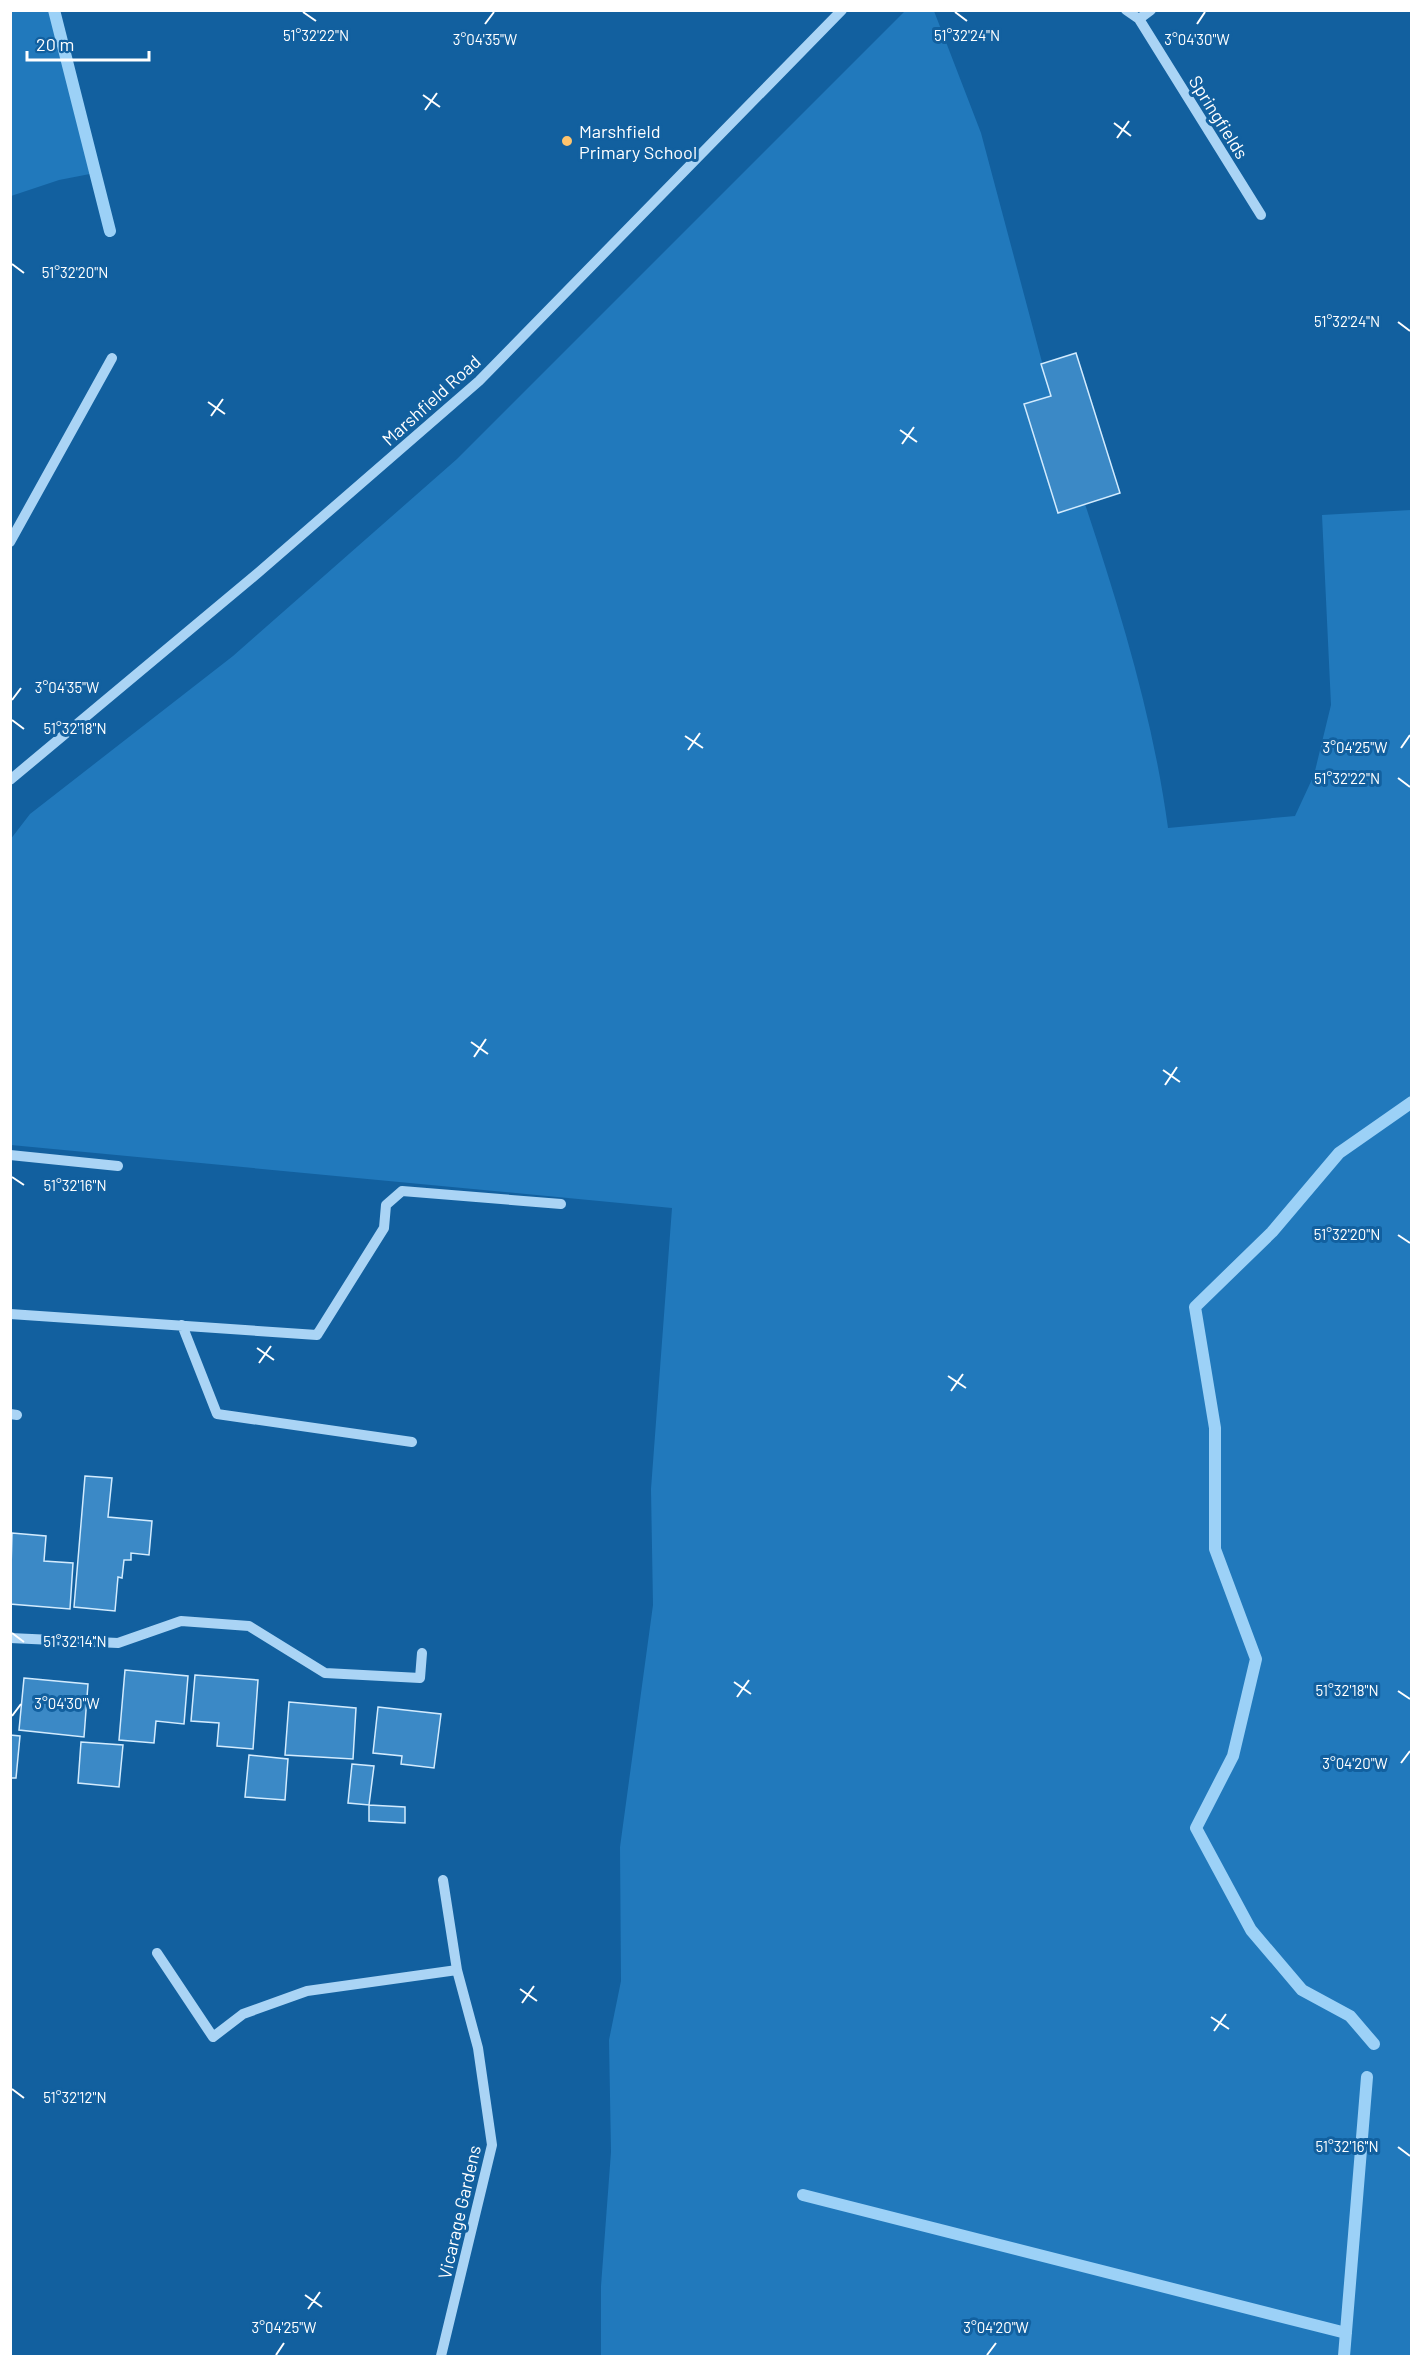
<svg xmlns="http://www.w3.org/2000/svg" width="1422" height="2367" viewBox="0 0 1422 2367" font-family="Barlow,sans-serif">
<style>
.green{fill:#2179bc}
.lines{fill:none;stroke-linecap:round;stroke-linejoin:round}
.stream{stroke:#9cd1f7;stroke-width:12}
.building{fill:#3b89c6;stroke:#d2ebfe;stroke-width:1.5}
.minor{stroke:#aad4f5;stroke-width:10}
.ticks{fill:none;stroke:#fff;stroke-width:2}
.poi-dot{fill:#ffc46d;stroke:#12609f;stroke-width:2}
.labels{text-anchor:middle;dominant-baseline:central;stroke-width:6;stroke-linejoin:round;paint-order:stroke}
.street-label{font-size:18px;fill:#fff;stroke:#12609f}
.poi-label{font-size:18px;fill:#fff;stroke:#12609f;text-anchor:start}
.ticks-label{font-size:15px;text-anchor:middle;fill:#fff;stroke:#12609f;stroke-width:6;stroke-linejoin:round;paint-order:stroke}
</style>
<rect width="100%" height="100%" fill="#12609f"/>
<path class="green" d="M10 11H54L95 173 59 180 11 196Z
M905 11H934L981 133 1051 396 1024 405 1058 512 1085 504C1120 610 1153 717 1168 828L1295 816 1314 775 1331 705 1322 515 1411 510V2356H601V2286L611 2152 609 2040 621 1981 620 1847 653 1605 651 1489 672 1208 11 1145 10 840 30 814 233 656 457 459Z"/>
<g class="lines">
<path class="stream" d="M54 10 110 231
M1374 2044 1350 2016 1302 1990 1251 1930 1196 1828 1233 1756 1256 1659 1215 1549V1428L1195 1307 1272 1232 1339 1153 1412 1102
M803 2195 1346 2333
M1344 2356 1367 2077"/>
</g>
<path class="building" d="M1076 353 1120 493 1058 513 1024 404 1051 396 1041 364Z
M85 1476 112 1478 108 1517 152 1521 149 1555 131 1553V1560H124L122 1578 118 1577 115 1611 74 1607Z
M12 1533 46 1536 44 1561 73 1563 70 1609 10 1604Z
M125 1670 188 1676 184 1724 156 1721 154 1743 119 1740Z
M195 1675 258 1680 253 1749 217 1746 219 1723 191 1721Z
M24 1678 88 1684 84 1737 19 1730Z
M289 1702 356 1708 353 1759 285 1755Z
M378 1707 441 1714 434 1768 401 1764 402 1756 373 1753Z
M10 1735 20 1736 16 1778H10Z
M81 1742 123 1745 119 1787 78 1783Z
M249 1755 288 1759 285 1800 245 1797Z
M352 1764 374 1766 369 1805 348 1803Z
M369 1805 405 1807V1823L369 1821Z"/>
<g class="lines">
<path class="minor" d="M1126 10 1139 19 1261 215
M1139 19 1151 10
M10 542 112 358
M10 780 259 572 479 381 842 10
M10 1155 118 1166
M10 1314 317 1335 384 1228 386 1205 402 1191 561 1204
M182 1325 217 1414 412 1442
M10 1414 17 1415
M10 1638 118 1643 181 1621 249 1626 325 1673 420 1678 422 1653
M157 1953 213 2037 243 2014 307 1991 457 1970
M441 2356 492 2145 478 2048 457 1970 443 1880"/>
</g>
<path class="ticks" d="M303 12 316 21M955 12 967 21M485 24 494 12M1197 24 1205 12M423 95 440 107M425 110 437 93M1114 123 1131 136M1117 138 1129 121M12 264 24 273M1398 322 1410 331M208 402 225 414M211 416 223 399M900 430 917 442M902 444 914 427M12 700 21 688M12 720 24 729M685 736 703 748M1401 748 1410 735M688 750 700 733M1398 778 1410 787M471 1042 488 1054M474 1057 486 1039M1163 1070 1180 1082M1165 1085 1177 1067M12 1177 24 1185M1398 1235 1410 1243M257 1348 274 1360M259 1363 271 1346M948 1376 966 1388M951 1391 963 1374M12 1633 24 1642M734 1682 751 1694M1398 1691 1410 1699M737 1697 749 1680M12 1716 21 1704M1401 1763 1410 1751M520 1989 537 2001M522 2003 534 1986M1211 2017 1229 2029M1214 2031 1226 2014M12 2089 24 2098M1398 2147 1410 2156M305 2295 322 2307M308 2309 320 2292M276 2355 284 2343M987 2355 996 2343"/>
<circle class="poi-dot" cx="567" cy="141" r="6"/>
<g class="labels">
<g class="street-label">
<text transform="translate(1219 117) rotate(58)">Springfields</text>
<text transform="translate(431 400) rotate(-42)">Marshfield Road</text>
<text transform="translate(459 2212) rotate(-77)">Vicarage Gardens</text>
</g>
<g class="poi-label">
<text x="579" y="131">Marshfield<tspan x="579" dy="21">Primary School</tspan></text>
</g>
</g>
<g class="ticks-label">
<text x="967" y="41">51°32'24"N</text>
<text x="316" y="41">51°32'22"N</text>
<text x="485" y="45">3°04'35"W</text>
<text x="1197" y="45">3°04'30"W</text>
<text x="75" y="278">51°32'20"N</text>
<text x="1347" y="327">51°32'24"N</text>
<text x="67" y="693">3°04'35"W</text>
<text x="75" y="734">51°32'18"N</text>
<text x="1355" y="753">3°04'25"W</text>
<text x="1347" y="784">51°32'22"N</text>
<text x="75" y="1191">51°32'16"N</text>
<text x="1347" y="1240">51°32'20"N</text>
<text x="75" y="1647">51°32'14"N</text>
<text x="1347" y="1696">51°32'18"N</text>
<text x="67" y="1709">3°04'30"W</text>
<text x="1355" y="1769">3°04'20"W</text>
<text x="75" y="2103">51°32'12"N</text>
<text x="1347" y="2152">51°32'16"N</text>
<text x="284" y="2333">3°04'25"W</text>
<text x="996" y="2333">3°04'20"W</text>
</g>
<rect width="1422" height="2367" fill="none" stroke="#ffffff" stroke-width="24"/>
<path d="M27 51v9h122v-9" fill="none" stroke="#ffffff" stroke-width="3"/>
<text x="36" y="51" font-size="18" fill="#ffffff" stroke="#12609f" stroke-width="4.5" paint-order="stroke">20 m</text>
</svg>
